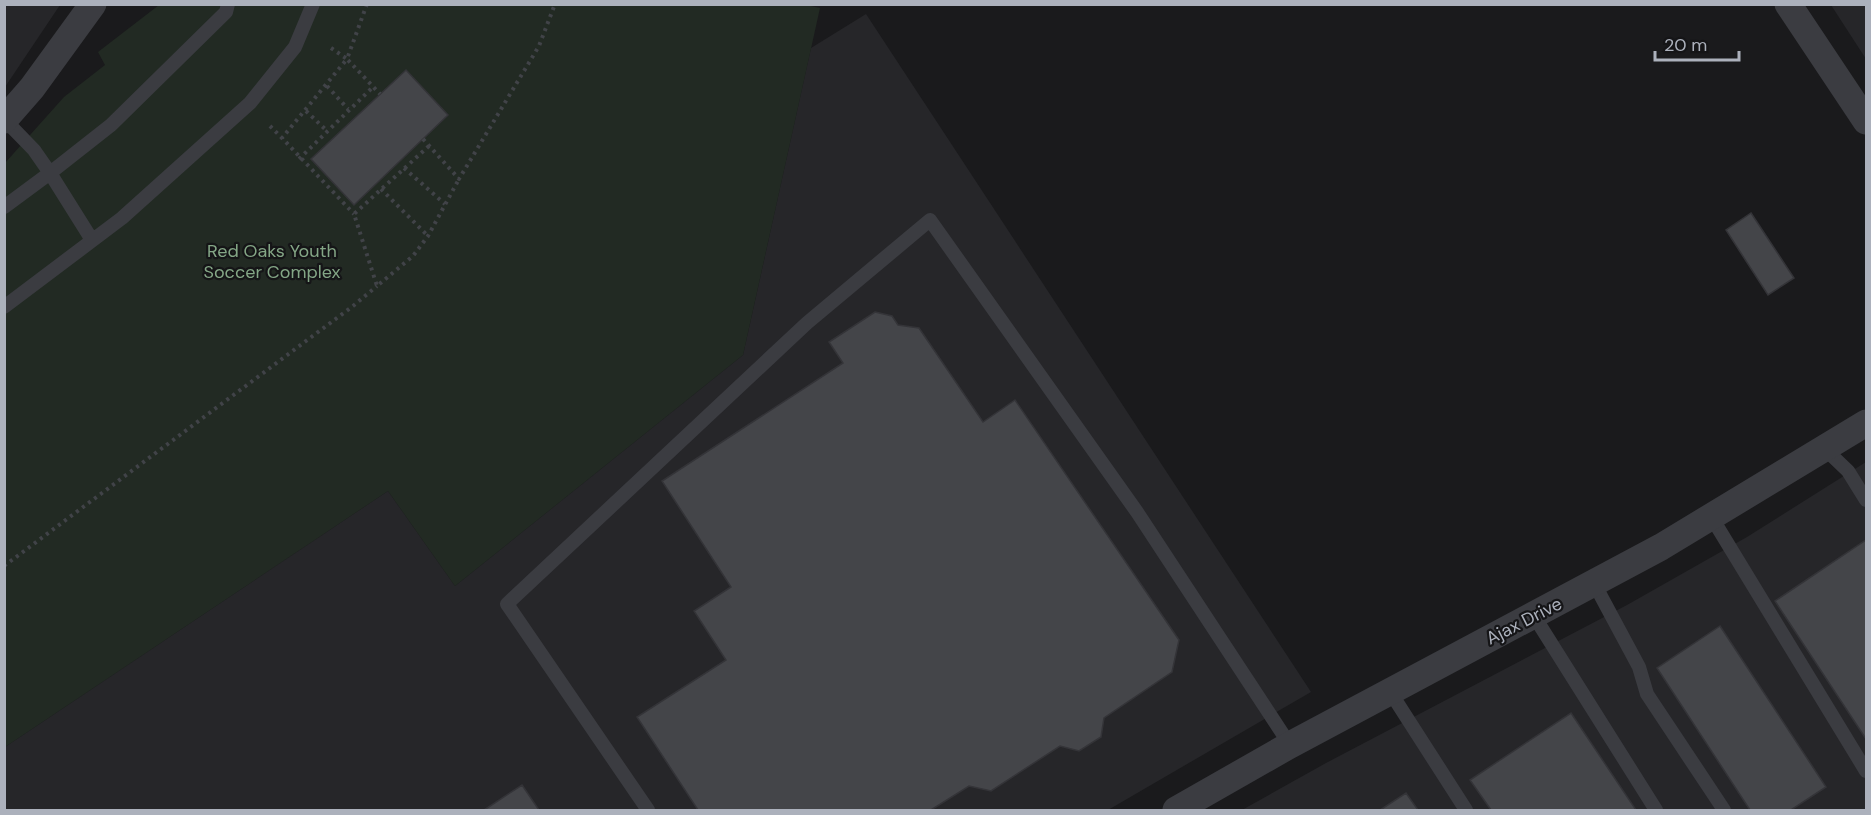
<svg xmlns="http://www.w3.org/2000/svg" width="1871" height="815" viewBox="0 0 1871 815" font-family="'DM Sans',sans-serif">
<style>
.built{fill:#262629}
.green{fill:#222a23}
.building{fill:#444549;stroke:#343438;stroke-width:1.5}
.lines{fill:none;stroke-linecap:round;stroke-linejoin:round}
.path{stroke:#414348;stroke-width:4;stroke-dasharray:3 4.5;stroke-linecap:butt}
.service{stroke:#3b3c41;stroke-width:14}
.minor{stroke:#3b3c41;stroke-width:27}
.labels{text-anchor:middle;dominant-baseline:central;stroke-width:4.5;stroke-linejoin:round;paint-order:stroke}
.park-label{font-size:18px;fill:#84a686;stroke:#151517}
.street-label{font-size:18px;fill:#acb1bc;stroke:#151517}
</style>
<rect width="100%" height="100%" fill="#1a1a1c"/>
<path class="built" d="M5 4 60 5 5 87 4 5Z
M1831 5H1866V59Z
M866 14 1311 692 1108 810H5V747L388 491 455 586 743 355 811 48Z
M1866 462V810H1242L1326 763 1627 605 1747 537Z"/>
<path class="green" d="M802 4 820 8 743 355 455 586 388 491 5 747V163L64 97 105 65 98 52 159 5Z"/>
<path class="building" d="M406 70 448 115 354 205 311 159Z
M1751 213 1794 278 1768 295 1726 230Z
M875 312 892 316 898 325 919 328 983 422 1015 400 1179 640 1172 672 1104 718 1101 737 1079 751 1060 746 991 791 969 786 931 810H698L637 717 726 660 694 611 731 587 662 481 843 363 829 342Z
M1866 540V739L1775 601Z
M1720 626 1826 787 1791 810H1750L1657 668Z
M1571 713 1636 810H1491L1470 780Z
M522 785 539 810H484Z
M1406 793 1418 810H1380Z"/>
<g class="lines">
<path class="path" d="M367 4 347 59 380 94
M331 48 347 59 282 138 354 214
M327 86 348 109
M306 111 326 130
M270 126 282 138
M423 139 459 179 539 46 555 4
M429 146 354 214 377 286 413 256 428 236 459 179
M299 159 373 87
M404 168 445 204
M381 189 428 236
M4 566 353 306 377 286"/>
<path class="service" d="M5 120 34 150 50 173 111 125 226 12 228 4
M4 207 50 173 92 240
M4 307 122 218 250 103 295 47 313 4
M1825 449 1848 471 1866 500
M1712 518 1866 771
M1595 585 1639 667 1647 694 1724 810
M1534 616 1656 810
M1389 690 1466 810
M648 810 507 604 807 323 930 220 1137 512 1290 745"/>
<path class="minor" d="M1788 4 1866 121
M4 120 32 88 93 4
M1176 810 1290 745 1661 547 1866 423"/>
</g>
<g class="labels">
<g class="park-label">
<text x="272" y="251">Red Oaks Youth<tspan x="272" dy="21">Soccer Complex</tspan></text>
</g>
<g class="street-label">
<text transform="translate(1524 621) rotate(-27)">Ajax Drive</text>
</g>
</g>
<rect width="1871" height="815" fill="none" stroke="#acb1bc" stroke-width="12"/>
<path d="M1655 51v9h84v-9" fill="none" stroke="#acb1bc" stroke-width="3"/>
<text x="1664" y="51" font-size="18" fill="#acb1bc" stroke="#151517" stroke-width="4.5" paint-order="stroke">20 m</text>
</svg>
